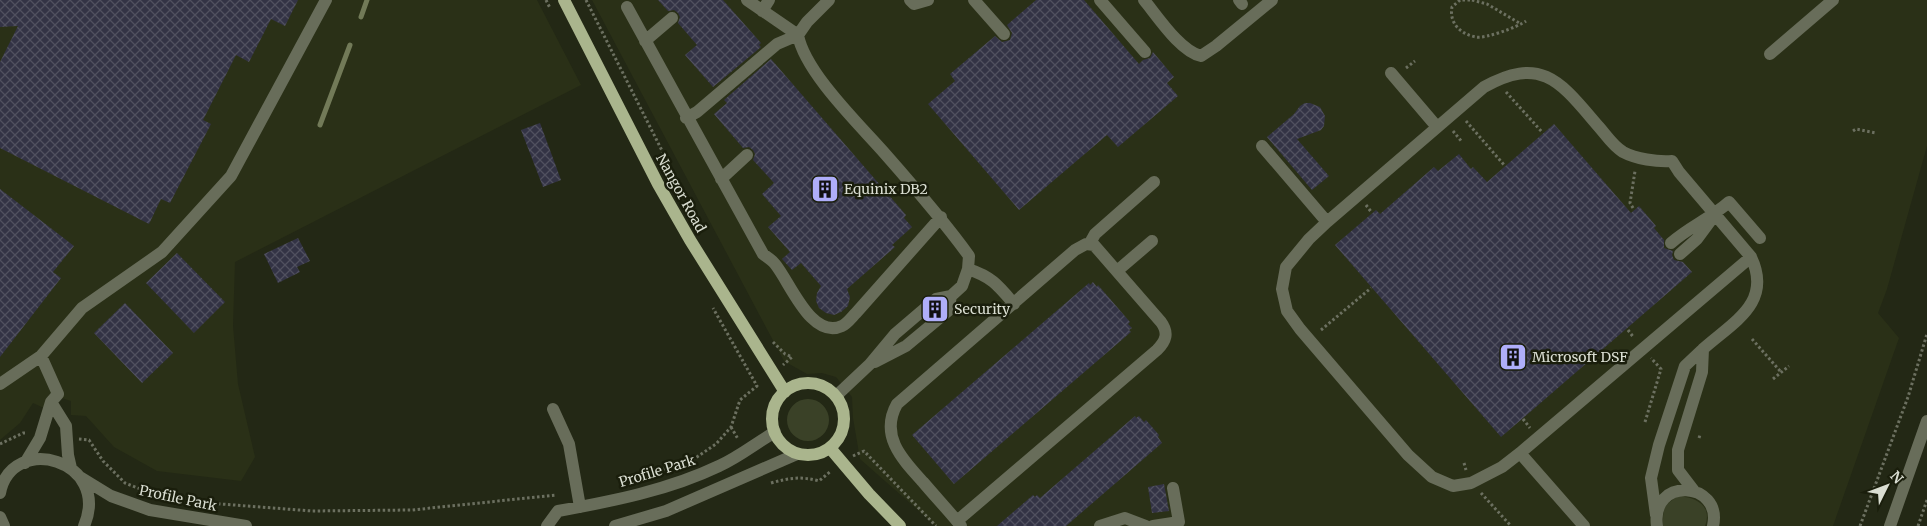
<svg xmlns="http://www.w3.org/2000/svg" width="1927" height="526" viewBox="0 0 1927 526" font-family="Merriweather,serif">
<style>
.built{fill:#2a3017}
.grass{fill:#3a4127}
.lines{fill:none;stroke-linecap:round;stroke-linejoin:round}
.stream{stroke:#727a58;stroke-width:5}
.building{fill:url(#building-cross-hatch)}
.path{stroke:#6c7060;stroke-width:3;stroke-dasharray:2.5 2.5;stroke-linecap:butt}
.minor{stroke:#686d5a;stroke-width:12}
.major{stroke:#aab58d;stroke-width:12}
.labels{text-anchor:middle;dominant-baseline:central;stroke-width:5;stroke-linejoin:round;paint-order:stroke}
.poi-label{font-size:14px;fill:#daded2;stroke:#1a1e0c;text-anchor:start}
.street-label{font-size:14px;fill:#daded2;stroke:#1a1e0c}
</style>
<defs>
<pattern id="building-cross-hatch" width="8" height="8" patternUnits="userSpaceOnUse" patternTransform="scale(1.25)"><rect width="8" height="8" fill="#333345"/><path d="M0 0l8 8M0 8l8-8" fill="none" stroke="#50505f"/></pattern>
</defs>
<rect width="100%" height="100%" fill="#232815"/>
<path class="built" d="M0 0H537L581 85 235 262 233 326 238 384 255 457 241 481 157 471 114 447 86 416 71 415V401L53 395 46 409 33 403 20 423 0 440Z
M592 0H1927V146L1887 289 1878 313 1899 338 1833 526H936L860 459 853 418 852 397 836 377 822 373 807 374 784 361Z"/>
<path class="grass" d="M787 420a21 21 0 1 1 42 0a21 21 0 1 1-42 0Z
M1678 496C1695 497 1713 505 1705 526H1663C1663 508 1663 506 1678 496Z"/>
<g class="lines">
<path class="stream" d="M361 17 367 0
M320 125 350 45"/>
</g>
<path class="building" d="M0 0H298L285 26 271 19 249 62 236 55 203 120 211 124 170 203 161 199 149 224 0 148V62L18 26 0 27Z
M658 0H723L761 43 759 45 761 47 713 87 685 55 697 45 678 23 680 17 678 13 674 10 668 11Z
M1036 0H1084L1139 64 1143 60 1150 58 1153 52 1174 77 1167 83 1178 96 1118 147 1107 135 1019 210 928 104 955 81 950 74 995 36 1002 42 1010 40 1012 33 1007 25Z
M771 59 906 215 904 218 912 227 892 245 895 247 847 289 850 297 848 306 841 312 834 315 826 313 819 308 816 301 817 293 821 286 801 263 792 270 782 259 790 252 768 227 781 216 762 194 774 183 753 160 755 154 753 150 749 147 743 148 714 114 727 103 724 100Z
M1305 103H1310L1320 107 1325 116 1324 126 1321 130 1297 139 1329 176 1312 190 1267 137 1294 114 1300 106Z
M540 123 561 180 543 187 521 130Z
M1554 124 1631 213 1639 206 1656 226 1654 228 1664 240V248L1673 251 1672 255 1674 260 1683 262 1692 272 1501 437 1335 245 1376 210 1380 214 1434 167 1438 171 1459 154 1471 169 1473 167 1487 182Z
M0 189 74 246 53 272 61 278 0 357Z
M298 238 310 261 297 267 300 272 278 283 264 254Z
M177 253 225 302 194 333 146 283Z
M1093 282 1097 287 1098 285 1130 322 1128 324 1132 328 1129 330 1131 332 954 484 912 435 1089 283 1090 285Z
M125 303 173 353 142 383 94 333Z
M1135 416 1136 418 1139 416 1144 422 1146 420 1159 435 1158 437 1162 443 1066 526H997L1033 495 1035 497 1037 495 1040 498Z
M1164 484 1169 511 1152 513 1148 487Z"/>
<g class="lines">
<path class="path" d="M546 0 550 8
M586 0 695 216
M1470 0H1460L1452 7C1449 23 1460 34 1476 37 1485 39 1518 27 1526 21
M1472 0 1487 4 1521 24
M1406 68 1415 61
M1506 92 1542 132
M1466 121 1505 166
M1453 131 1462 142
M1853 131 1856 129 1876 133
M1366 205 1372 213
M1633 208 1630 203 1635 171
M1321 330 1371 288
M1628 330 1634 338
M1752 339 1781 372
M773 342 785 354 792 357 783 365
M1773 379 1789 366
M1523 419 1530 428
M1645 422 1661 369 1651 358
M731 427 738 439
M1699 438 1700 435
M79 439 89 440 103 461 125 483 153 494
M0 444 23 433H26
M853 456 864 451 936 526
M1464 463 1466 470
M640 477 694 459 716 444 731 427 740 400 757 386 713 308
M771 483C788 478 802 476 819 481L831 471
M1481 493 1511 526
M208 503 312 511 412 510 556 495
M1860 526 1908 397 1927 334
M1918 526 1927 500"/>
<path class="minor" d="M747 0 798 35
M829 0 807 22 798 35C805 73 861 126 887 156 916 189 944 221 969 256L968 269 962 286 951 296 936 299 895 334 870 364 836 396
M910 0 914 4 928 0
M974 0 1004 34
M1100 0 1145 52
M1144 0C1158 17 1180 51 1201 56L1216 46 1272 0
M1239 0 1242 4
M627 7 763 254C767 257 772 260 775 264 790 282 811 340 842 326 847 324 852 317 856 313L941 217
M762 11 769 0
M645 41 672 18
M1770 54 1833 0
M1391 73 1437 127
M686 118 697 112 777 44 798 35
M1262 146 1327 222
M721 179 747 155
M1090 243 1095 234 1154 182
M1671 243C1689 227 1711 218 1729 202L1760 238
M1680 254 1697 239 1714 216
M968 269C992 277 998 285 1014 304
M1117 271 1152 241
M1703 349C1733 322 1773 303 1751 257L1679 172 1672 161C1657 162 1636 159 1623 152 1613 146 1606 135 1599 127 1562 84 1543 54 1484 87L1327 222 1309 239 1286 267 1282 289 1287 311 1300 329 1408 455 1432 477 1453 486 1471 483 1502 467 1520 453 1751 257
M875 362 906 346 948 311 951 296
M0 384 41 356
M51 402 66 426 68 455 71 468
M553 409 569 444 580 507
M1520 453 1584 526
M25 463 40 438 51 402 58 394 41 356 82 308 162 252 231 176 326 0
M80 477 111 496 150 510 246 526
M0 493C12 432 112 460 84 526
M1656 515 1651 478 1659 445 1685 366 1703 349 1702 372 1678 450V470L1694 491
M0 517 4 526
M957 521 1157 350C1166 341 1169 333 1161 322L1094 245 1086 244 1075 250 897 404C879 436 903 460 923 482 934 495 946 508 957 521L961 526
M547 526 558 511C613 501 669 490 719 466 739 457 756 443 775 432
M615 526 666 511 797 454
M1100 526 1125 518 1146 526
M1153 526 1179 522 1173 488
M1657 526C1650 476 1723 481 1713 526
M1890 526 1927 421"/>
<path class="major" d="M564 0 658 184 690 240 785 392
M772 419a36 36 0 1 1 72 0a36 36 0 1 1-72 0Z
M830 448 869 494 900 526"/>
</g>
<defs>
<g id="building-square" transform="scale(1.4375)"><rect x="-9" y="-9" width="18" height="18" rx="4" fill="#afaefa" stroke="#1a1e0c"/><path d="M-4-6H4V6H1V3H-1V6H-4ZM-2.5-4.3h1.7v1.8h-1.7ZM.8-4.3h1.7v1.8H.8ZM-2.5-1h1.7V.8h-1.7ZM.8-1h1.7V.8H.8Z" fill="#111"/></g>
</defs>
<g fill-rule="evenodd">
<use href="#building-square" x="825" y="189"/>
<use href="#building-square" x="935" y="309"/>
<use href="#building-square" x="1513" y="357"/>
</g>
<g class="labels">
<g class="poi-label">
<text x="844" y="189">Equinix DB2</text>
<text x="954" y="309">Security</text>
<text x="1532" y="357">Microsoft DSF</text>
</g>
<g class="street-label">
<text transform="translate(681 193) rotate(61)">Nangor Road</text>
<text transform="translate(657 471) rotate(-17)">Profile Park</text>
<text transform="translate(178 498) rotate(12)">Profile Park</text>
</g>
</g>
<g transform="translate(1887 486) rotate(48)" stroke="#1a1e0c" stroke-width="4" paint-order="stroke">
<path d="M0-4L9 19L0 12L-9 19Z" fill="#daded2"/>
<text y="-8" font-size="14" font-weight="bold" text-anchor="middle" fill="#daded2">N</text>
</g>
</svg>
